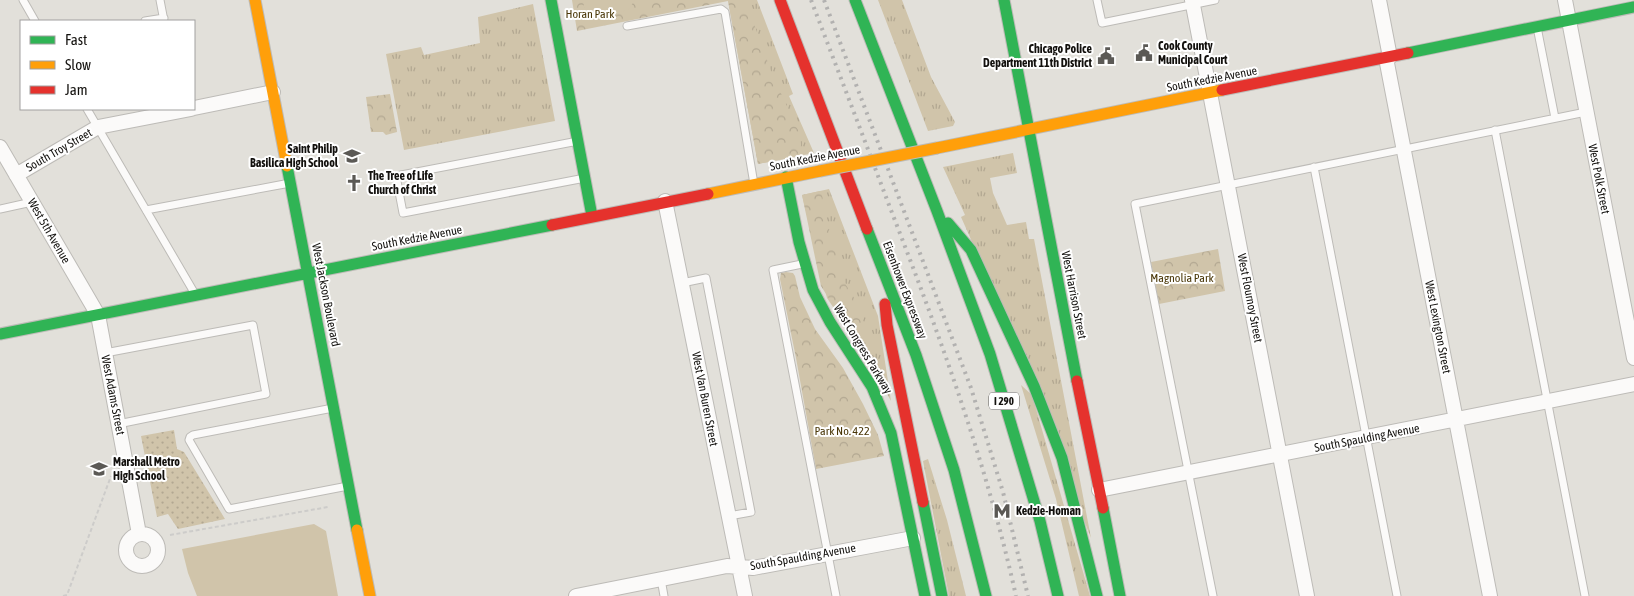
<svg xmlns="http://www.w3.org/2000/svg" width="1634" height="596" viewBox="0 0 1634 596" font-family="'Asap Condensed',sans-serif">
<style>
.grass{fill:url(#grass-tufts)}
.forest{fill:url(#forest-crowns)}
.garden{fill:url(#garden-dots)}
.pitch{fill:#d0c4aa}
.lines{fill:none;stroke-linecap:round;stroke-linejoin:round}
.lane-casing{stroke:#bdbbb7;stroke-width:9}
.street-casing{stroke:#bdbbb7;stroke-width:16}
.fast-casing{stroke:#bdbbb7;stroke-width:13}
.slow-casing{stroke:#bdbbb7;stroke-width:13}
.jam-casing{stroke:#bdbbb7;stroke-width:13}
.path{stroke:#cdccca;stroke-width:2;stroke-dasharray:4 2.5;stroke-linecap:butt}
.lane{stroke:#fbfaf9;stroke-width:7}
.street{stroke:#fbfaf9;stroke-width:14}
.fast{stroke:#30b455;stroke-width:11}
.slow{stroke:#ff9f0a;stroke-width:11}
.jam{stroke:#e5322d;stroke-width:11}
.rail{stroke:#b2b1b0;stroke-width:4;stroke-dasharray:2.5 5;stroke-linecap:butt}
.slow-bridge-casing{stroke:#bdbbb7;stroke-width:13;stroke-linecap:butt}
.slow-bridge{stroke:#ff9f0a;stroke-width:11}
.labels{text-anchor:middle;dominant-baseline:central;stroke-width:4;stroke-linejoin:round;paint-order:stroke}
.shield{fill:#fff;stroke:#5a5856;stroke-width:1}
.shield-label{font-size:11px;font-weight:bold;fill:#13110e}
.park-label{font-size:12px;fill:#493607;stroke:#fff}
.poi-label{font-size:12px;font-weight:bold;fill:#13110e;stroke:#fff;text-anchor:start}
.street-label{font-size:12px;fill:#13110e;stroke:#fff}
</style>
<defs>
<pattern id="grass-tufts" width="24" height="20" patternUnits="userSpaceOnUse" patternTransform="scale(1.25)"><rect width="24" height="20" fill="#d0c4aa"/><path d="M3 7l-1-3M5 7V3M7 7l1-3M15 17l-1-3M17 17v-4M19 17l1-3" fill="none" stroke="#b2a791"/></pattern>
<pattern id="forest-crowns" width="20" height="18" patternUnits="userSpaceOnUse" patternTransform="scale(1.25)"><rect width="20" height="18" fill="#d0c4aa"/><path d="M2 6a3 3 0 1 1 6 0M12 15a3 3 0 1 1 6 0" fill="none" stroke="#b2a791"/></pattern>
<pattern id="garden-dots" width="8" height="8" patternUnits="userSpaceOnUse" patternTransform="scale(1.25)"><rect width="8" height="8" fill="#d0c4aa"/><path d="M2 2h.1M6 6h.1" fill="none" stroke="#b2a791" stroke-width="1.8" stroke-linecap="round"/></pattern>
</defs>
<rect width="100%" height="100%" fill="#e2e0da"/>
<path class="grass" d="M728 0H757L793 94 789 96 814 153 758 164Z
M878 0H902L931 77 955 122 953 126 928 131Z
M533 4 555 121 404 150 386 54 421 47 424 55 480 43 478 17Z
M1013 153 1017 173 990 178 993 193 1007 225 1026 222 1029 239H1034L1091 538 981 262 961 217 965 215 943 167Z
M829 189 878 316 891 401 868 359 827 298 802 195Z
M1021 385 1032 395 1090 596H1079L1056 499Z
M928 459 947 520 966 596H949L923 461Z"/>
<path class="forest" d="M572 0H739L753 21 772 74 800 134 801 145 799 156 758 164 728 1 577 31Z
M390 94 397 132 386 135 383 132H371L366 97Z
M820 191 822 194 825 217 830 232 836 242 839 267 846 285 858 304 863 318 864 335 861 350 821 286 802 195Z
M1218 249 1225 291 1159 304 1151 262Z
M786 272 793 273 795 276 800 297 815 329 843 368 863 404 878 435 884 456 816 469 796 358 780 279 781 273Z"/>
<path class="garden" d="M174 430 177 449 184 452 225 519 178 529 168 514 157 517 141 436Z"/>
<path class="pitch" d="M583 0H635L628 10 586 20Z
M314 524 326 531 338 596H197L188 573 182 549Z"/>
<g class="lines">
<g class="lane-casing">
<path id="lane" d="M23 0 35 21
M160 0 164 21
M1097 0 1102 23 1215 0
M145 21 164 18
M627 26 721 9 725 12 754 184
M1537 27 1555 118
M87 109 195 294
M1495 130 1585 596
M578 141 396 176 403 213 585 178
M1314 167 1397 596
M0 209 32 202
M146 210 290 183
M802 264 773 270 836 596
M682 283 706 278 751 512 729 516
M105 353 253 325 266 394 118 424
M333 408 193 435 190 437 189 440 229 509 348 486
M661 579 664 596
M1213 596 1135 204 1586 112"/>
</g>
<g class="street-casing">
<path id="street" d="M1192 0 1307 596
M1379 0 1390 57
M1565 0 1634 358
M1386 58 1490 596
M194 108 273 92
M0 147 98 315 139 534
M16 175 98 127 191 109
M665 201 745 596
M1099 490 1634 384
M126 550a16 16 0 1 1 32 0a16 16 0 1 1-32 0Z
M576 596 727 566 753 568 913 538"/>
</g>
<g class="fast-casing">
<path id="fast" d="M551 0 592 216
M855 0 937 211 990 354 1040 521 1058 596
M1004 0 1077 381
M1408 53 1634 7
M287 166 357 530
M786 177 799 242 813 290 830 322 872 387 891 433 925 596
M948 223 971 250 1034 386 1062 458 1097 596
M867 229 916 355 954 470 986 596
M0 334 552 225
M923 502 942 596
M1103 508 1120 596"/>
</g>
<g class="slow-casing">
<path id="slow" d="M255 0 287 166
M937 148 1222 90
M708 194 820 171
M357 530 370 596"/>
</g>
<g class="jam-casing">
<path id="jam" d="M780 0 867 229
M1222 90 1408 53
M552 225 708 194
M885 304 887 325 923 502
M1077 381 1103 508"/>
</g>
<path class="path" d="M170 535 328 507
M63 596 67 595 111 476"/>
<use href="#lane" class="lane"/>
<use href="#street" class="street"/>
<use href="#fast" class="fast"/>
<use href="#slow" class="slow"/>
<use href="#jam" class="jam"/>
<path class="rail" d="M811 0C837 68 863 136 889 205 939 334 986 461 1016 596
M824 0 971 388 1003 492 1028 596"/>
<g class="slow-bridge-casing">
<path id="slow-bridge" d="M820 171 937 148"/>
</g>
<use href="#slow-bridge" class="slow-bridge"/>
</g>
<defs>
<g id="civic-bare" transform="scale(1.35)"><path d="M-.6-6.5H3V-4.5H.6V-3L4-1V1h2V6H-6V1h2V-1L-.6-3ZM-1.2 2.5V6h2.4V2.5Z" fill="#5b5955" stroke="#fff" stroke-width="2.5" paint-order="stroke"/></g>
<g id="school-bare" transform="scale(1.35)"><path d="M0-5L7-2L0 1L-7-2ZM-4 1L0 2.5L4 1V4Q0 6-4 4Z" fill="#5b5955" stroke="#fff" stroke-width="2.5" paint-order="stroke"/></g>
<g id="church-bare" transform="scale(1.35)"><path d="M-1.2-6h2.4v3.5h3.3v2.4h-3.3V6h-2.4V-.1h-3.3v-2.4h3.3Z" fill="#5b5955" stroke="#fff" stroke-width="2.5" paint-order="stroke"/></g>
<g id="metro-bare" transform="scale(1.35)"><path d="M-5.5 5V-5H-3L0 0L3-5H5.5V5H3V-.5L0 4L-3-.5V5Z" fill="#5b5955" stroke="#fff" stroke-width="2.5" paint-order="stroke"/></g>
</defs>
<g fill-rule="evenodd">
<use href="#civic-bare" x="1144" y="53"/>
<use href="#civic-bare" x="1106" y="56"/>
<use href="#school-bare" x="352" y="156"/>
<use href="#church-bare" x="354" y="183"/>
<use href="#school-bare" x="99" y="469"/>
<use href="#metro-bare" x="1002" y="511"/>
</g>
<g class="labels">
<rect class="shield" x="989" y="392.5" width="30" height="17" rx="4"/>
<g class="shield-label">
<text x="1004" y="401">I 290</text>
</g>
<g class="park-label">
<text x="590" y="14">Horan Park</text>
<text x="1182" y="278">Magnolia Park</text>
<text x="842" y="431">Park No. 422</text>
</g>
<g class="poi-label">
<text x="1158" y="46">Cook County<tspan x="1158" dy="14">Municipal Court</tspan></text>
<text x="1092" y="49" text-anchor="end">Chicago Police<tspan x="1092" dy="14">Department 11th District</tspan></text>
<text x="338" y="149" text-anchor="end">Saint Philip<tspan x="338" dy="14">Basilica High School</tspan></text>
<text x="368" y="176">The Tree of Life<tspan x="368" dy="14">Church of Christ</tspan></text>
<text x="113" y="462">Marshall Metro<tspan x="113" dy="14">High School</tspan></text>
<text x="1016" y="511">Kedzie-Homan</text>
</g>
<g class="street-label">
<text transform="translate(1212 79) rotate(-11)">South Kedzie Avenue</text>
<text transform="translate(59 150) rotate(-30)">South Troy Street</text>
<text transform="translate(815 158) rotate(-11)">South Kedzie Avenue</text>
<text transform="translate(1599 179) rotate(79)">West Polk Street</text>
<text transform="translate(49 231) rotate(60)">West 5th Avenue</text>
<text transform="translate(417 238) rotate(-11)">South Kedzie Avenue</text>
<text transform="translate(905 290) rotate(69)">Eisenhower Expressway</text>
<text transform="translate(326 295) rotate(79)">West Jackson Boulevard</text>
<text transform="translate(1074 295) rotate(79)">West Harrison Street</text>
<text transform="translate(1250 298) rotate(79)">West Flournoy Street</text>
<text transform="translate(1438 327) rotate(79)">West Lexington Street</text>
<text transform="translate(863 349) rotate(59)">West Congress Parkway</text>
<text transform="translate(113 395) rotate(79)">West Adams Street</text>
<text transform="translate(705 399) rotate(79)">West Van Buren Street</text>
<text transform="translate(1367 438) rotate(-11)">South Spaulding Avenue</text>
<text transform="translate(803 557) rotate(-10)">South Spaulding Avenue</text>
</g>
</g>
<rect x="20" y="20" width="175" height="90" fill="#ffffff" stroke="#a1a09f"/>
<rect x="30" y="36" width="25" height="8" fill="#30b455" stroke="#a1a09f"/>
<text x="65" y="45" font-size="15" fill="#13110e">Fast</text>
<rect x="30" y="61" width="25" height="8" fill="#ff9f0a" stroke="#a1a09f"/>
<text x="65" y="70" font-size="15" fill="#13110e">Slow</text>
<rect x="30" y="86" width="25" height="8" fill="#e5322d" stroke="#a1a09f"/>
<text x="65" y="95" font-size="15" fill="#13110e">Jam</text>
</svg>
